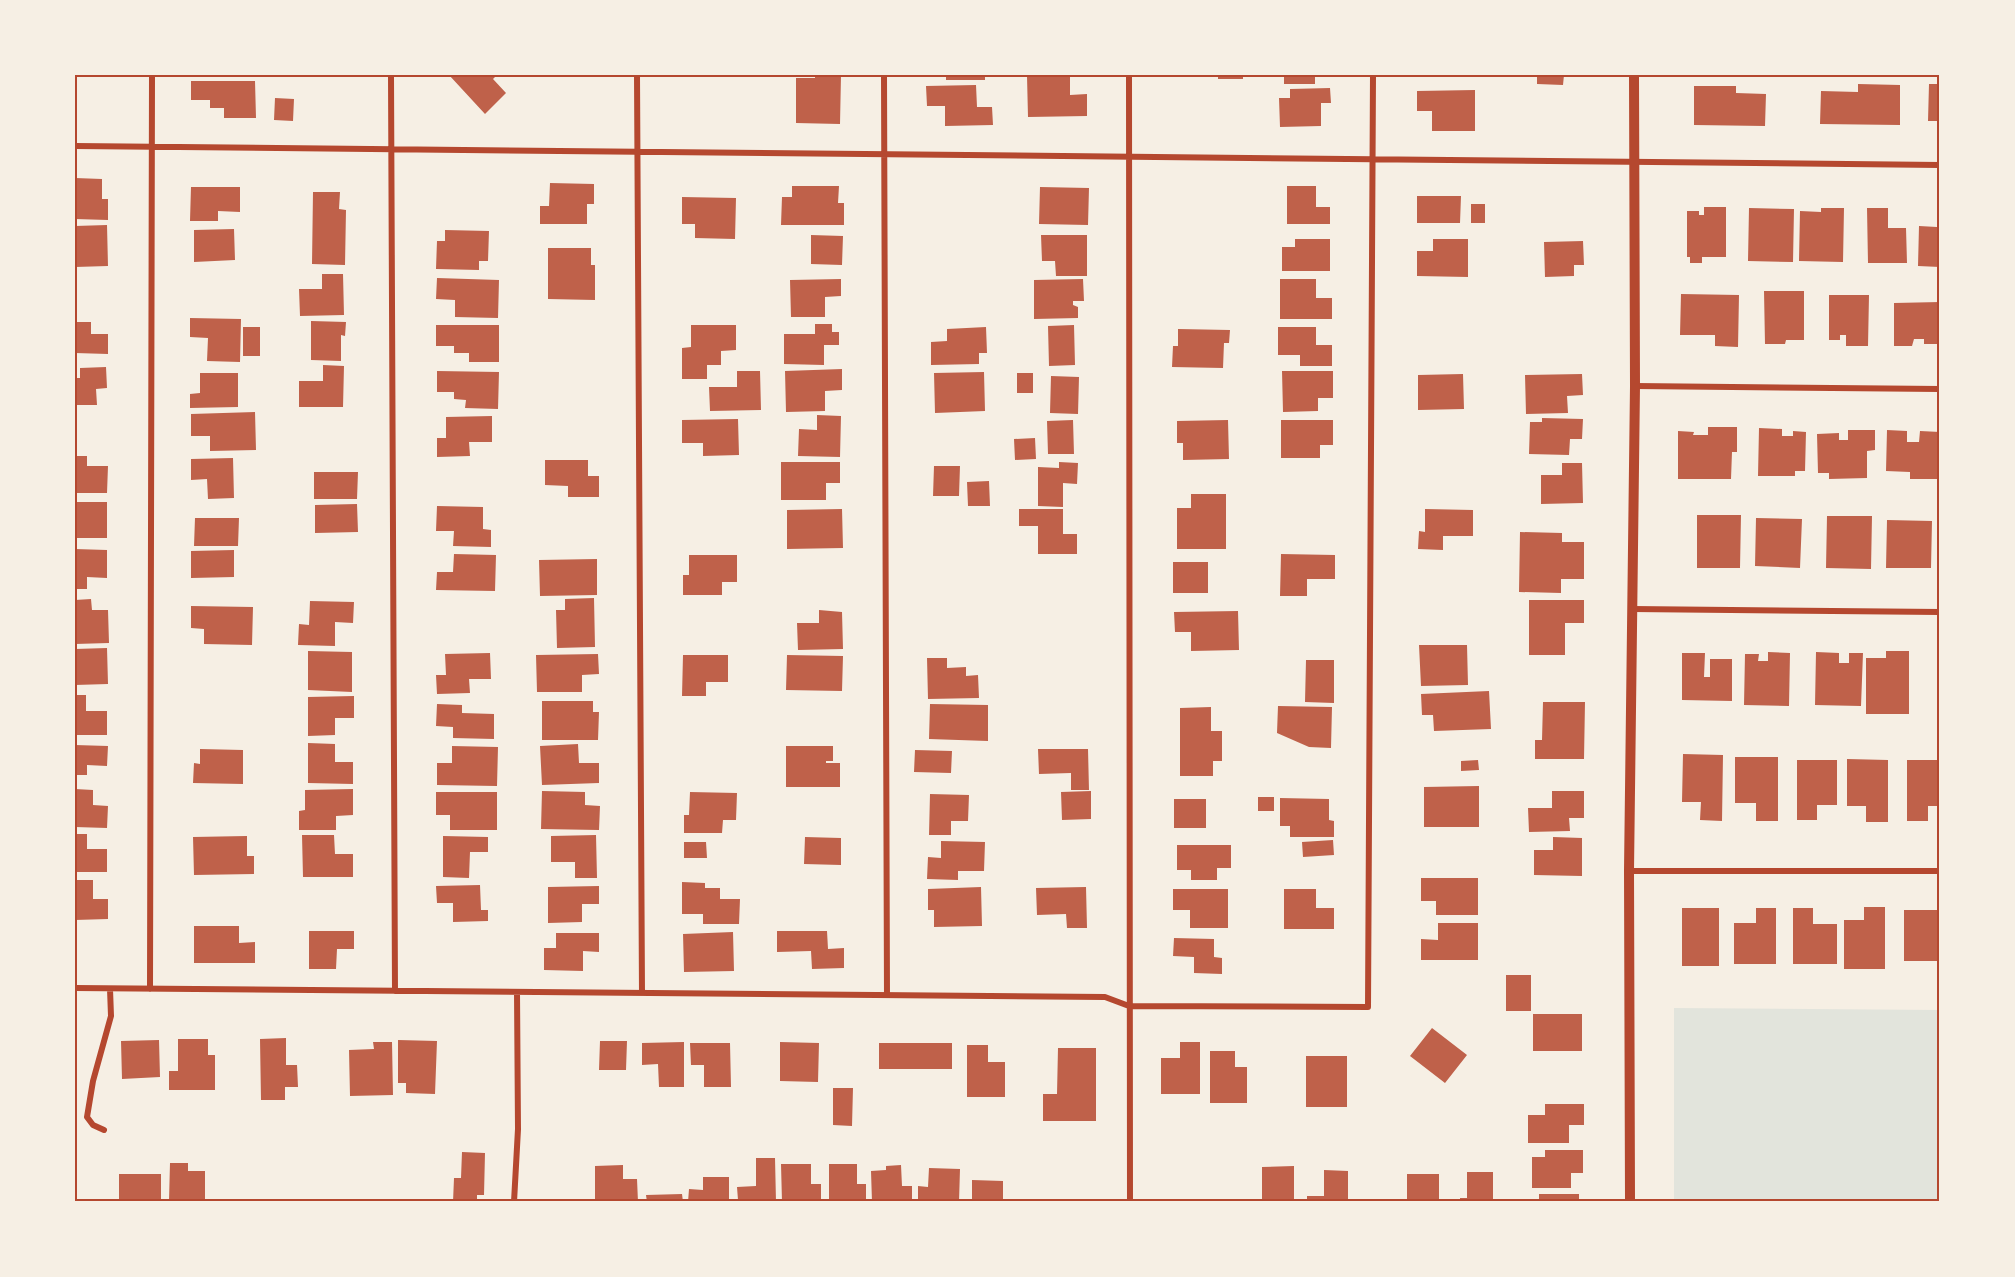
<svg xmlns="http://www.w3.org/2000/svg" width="2015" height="1277" viewBox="0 0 2015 1277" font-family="'PT Sans Narrow',sans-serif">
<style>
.green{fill:#e2e4dc}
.building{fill:#bf614a}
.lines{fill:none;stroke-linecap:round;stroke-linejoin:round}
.minor{stroke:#b5482f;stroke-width:6}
.tertiary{stroke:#b5482f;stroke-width:10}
.neatline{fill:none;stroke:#b5482f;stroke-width:2}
</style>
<rect width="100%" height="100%" fill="#f6efe4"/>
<path class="green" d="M1674 1008 1940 1010V1202H1674Z"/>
<path class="building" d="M449 75H497L493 79 506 93 485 114Z
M815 75H841L840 124 796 123V78H815Z
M946 75H985V80H946Z
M1218 75H1243V79H1218Z
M1284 75H1315V84H1284Z
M1537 75H1564L1563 85 1537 84Z
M1027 76H1070V95L1087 94V116L1028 117Z
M191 81H255L256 118H224V108H210V100H191Z
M1858 84 1900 85V125L1820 124 1821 91 1858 92Z
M1929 84H1940V121H1928Z
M976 85 977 107H992L993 125 945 126V106H927L926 86Z
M1694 86H1736V93L1766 94 1765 126 1694 125Z
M1330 88 1331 103H1321V126L1280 127 1279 98H1290V89Z
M1475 90V131H1432V111H1417V91Z
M275 98 294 99 293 121 274 120Z
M75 178 102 179V199H108V220L75 219Z
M550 183 594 184V204H587V224H540V206H549Z
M792 186H839L838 203H844V225H781L782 197H792Z
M1287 186H1316V207H1330V224H1287Z
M191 187H240V212L218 211V221H190Z
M1040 187 1089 188 1088 225 1039 224Z
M313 192H340L339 209 346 210 345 265 312 264Z
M1417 196H1461L1460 223H1417Z
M682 197 736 198 735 239 695 238V224H682Z
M1471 204H1485V223H1471Z
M1704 207H1726V257H1702V263H1690V257H1687V211H1699V215H1704Z
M1749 208 1794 209 1793 262 1748 261Z
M1821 208H1844L1843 262 1799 261 1800 211 1821 212Z
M1867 208H1888V228H1906L1907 263H1868Z
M1937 208H1940V267L1918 266 1919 226 1937 227Z
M107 225 108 266 75 267V226Z
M234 229 235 260 194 262V230Z
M445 230 489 231 488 261H479V270L436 269 437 241H445Z
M811 235 843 236 842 265 811 264Z
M1041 235H1087V276H1056L1055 261H1042Z
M1295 239H1330V271H1282V247H1295Z
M1433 239H1468V277L1417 276V251H1433Z
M1583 241 1584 265H1574V276L1545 277 1544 242Z
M548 248H591V265H595V300L548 299Z
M322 274H343L344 315 300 316 299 289H322Z
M437 278 499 280 498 318 455 317V300L436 299Z
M841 279V296L825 297V317H791L790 280Z
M1083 279 1084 301H1073V305L1078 307V318L1034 319V280Z
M1280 279H1316V298H1332V319H1280Z
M1764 291H1804V340H1786L1785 344H1765Z
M1681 294 1739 295 1738 347 1715 346V335H1680Z
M1829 295H1869L1868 346H1846V335H1840V340H1829Z
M1940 302V344H1924V339H1914L1912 346H1894V303Z
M190 318 241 319 240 362 207 361 208 338 190 337Z
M311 321 346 322 345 336 341 335V361L311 360Z
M75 322H91V334H108V354L75 353Z
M815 324H832V332H839V345H824V365L784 364V334H815Z
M436 325H499V362H469V353H454V346H436Z
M691 325H736V350L721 351V365H707V379H682V348L691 347Z
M1074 325 1075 365 1049 366 1048 326Z
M243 327H260V356H243Z
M986 327 987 353H979V364L931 365V342L947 341V329Z
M1278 327H1316V345H1332V366H1300V355H1278Z
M1178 329 1230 330 1229 343H1224L1223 368 1172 367 1173 346H1178Z
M323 365 344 366 343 407H299V381H323Z
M106 367 107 388 96 389 97 405H75V378H80V368Z
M842 369V390L825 391V411L786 412 785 371Z
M437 371 499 372 498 409 465 408 466 400 454 399V392H437Z
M737 371H760L761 410 710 411 709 387H737Z
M1282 371H1333V398H1318V411L1283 412Z
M984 372 985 411 935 413 934 373Z
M200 373H238V407L190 408V394L200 393Z
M1017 373H1033V393H1017Z
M1463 374 1464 409 1418 410V375Z
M1582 374 1583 395 1567 396 1568 413 1526 414 1525 375Z
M1051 376 1079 377 1078 414 1050 413Z
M255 412 256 450 210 451V436H191V414Z
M817 415 841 416 840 457 798 456 799 429 817 430Z
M492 416V442H469L470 456 437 457V438H446V417Z
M1542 418 1583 419 1582 439H1570L1569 455 1529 454 1530 422H1542Z
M738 419 739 455 703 456V443H682V420Z
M1073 420 1074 454H1048L1047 421Z
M1228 420 1229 459 1183 460V443H1177V421Z
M1281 420H1333V445H1320V458H1281Z
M1708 427H1737V452H1732L1731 479H1678V431L1694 432 1693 435H1708Z
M1759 428 1782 429V436H1793V431L1806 432 1805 471H1795V476H1758Z
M1848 430H1875V450L1867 451V478L1829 479V473H1818L1817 434 1839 433V440H1848Z
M1887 430 1907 431V442H1919L1920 431 1940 432V479H1910V472L1886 471Z
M1035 438 1036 459 1015 460 1014 439Z
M75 456H87V466H108L107 493H75Z
M233 458 234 498 208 499 207 479 191 480V459Z
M545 460H588V476H599V497H568V486L545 485Z
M781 462H840V483H826V500H781Z
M1059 462 1078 463 1077 484 1063 483V507L1038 506V467L1059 468Z
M1562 463H1582L1583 503 1541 504V475H1562Z
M934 466H960L959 496H933Z
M314 472H358L357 499H314Z
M989 481 990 506H968L967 482Z
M1191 494H1226V549H1177V508H1191Z
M75 502H107V538H75Z
M357 504 358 532 315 533V505Z
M437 506 483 507V529L491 530V547L453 546 454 531H436Z
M842 509 843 548 787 549V510Z
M1019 509H1063V534H1077V554H1038V526H1019Z
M1425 509 1473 510V536H1443V550L1418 549 1419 531 1425 532Z
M1697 515H1741L1740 568H1697Z
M1827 516H1872L1871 569 1826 568Z
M195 518H239L238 546H194Z
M1756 518 1802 519 1800 568 1755 566Z
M1887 520 1932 521 1931 568H1886Z
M1520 532 1562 533V542H1584V579H1561V593L1519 592Z
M75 549 107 550V578L87 577V589H75Z
M234 550V577L191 578V551Z
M454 554 496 555 495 591 436 590 437 572H453Z
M1281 554 1335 555V579H1307V596H1280Z
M689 555H737V582H722V595H683V575H689Z
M597 559V595L540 596 539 560Z
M1173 562H1208V593H1173Z
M594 598 595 647 557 648 556 610H565V599Z
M91 599 92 610H108L109 643 75 644V600Z
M1529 600H1584V623H1565V655H1529Z
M310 601 354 602 353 623 335 622V646L298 645 299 624 309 625Z
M191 606 253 607 252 645 204 644V629L191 628Z
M819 610 842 612 843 649 798 650 797 623H819Z
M1238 611 1239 650 1191 651V632H1175L1174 612Z
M1419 645H1467L1468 685 1421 686Z
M107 648 108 684 75 685V649Z
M308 651 352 652V692L308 690Z
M1886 651H1909V714H1866V658H1886Z
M1768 652 1790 653 1789 706 1744 705 1745 654H1759L1758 661H1768Z
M1816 652 1839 653V663H1849V653H1863L1861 706 1815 705Z
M490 653 491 679H469L470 693 437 694 436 675H446L445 654Z
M1682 653H1705L1704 677H1710V659H1732V701L1682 700Z
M598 654 599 674 582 675V692H537L536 655Z
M683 655H728V682H706V696H682Z
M787 655 843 656 842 691 786 690Z
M927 658H947V668L966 667V676L978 675 979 698 928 699Z
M1306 660H1334V703L1305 702Z
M1489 691 1491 729 1434 731 1433 715H1422L1421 694Z
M75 695H86V711H107V735H75Z
M354 696V718H335V735L308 736V697Z
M542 701H593V712H599L598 740H542Z
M1543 702H1585L1584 759H1535V740H1542Z
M437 704 462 705V713L494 714V739L453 738V727L436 726Z
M930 704 988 705V741L929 739Z
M1278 706 1332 707 1331 748 1309 747 1277 733Z
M1211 707V731H1222V761H1213V776H1180V708Z
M308 743 335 744V762H353V784L308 783Z
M578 744 579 763H599V783L542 785 540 746Z
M75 745 108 746 107 766 87 765V775H75Z
M452 746 498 747 497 786 437 785V763H452Z
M786 746H833V761H826V763H840V787H786Z
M200 749 243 750V784L193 783 194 763 200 764Z
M1038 749H1088L1089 790H1071V773L1039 774Z
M915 750 952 751 951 773 914 772Z
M1683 754 1723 755 1722 821 1700 820 1701 802H1682Z
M1735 757H1778V821H1756V803H1735Z
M1847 759 1888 760V822H1866V806H1847Z
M1478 760 1479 770 1461 771V761Z
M1797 760H1837V805H1817V820H1797Z
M1907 760H1940V806H1928V821H1907Z
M1479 786V827H1424V787Z
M75 789 93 790V805L108 806 107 828 75 827Z
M353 789V815L336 816V830H299V811L305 810V790Z
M542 791 585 792V805L600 806 599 830 541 829Z
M1091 791V819L1062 820 1061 792Z
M1552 791H1584V818H1569L1570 831 1529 832 1528 808H1552Z
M436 792H497V830H450V815H436Z
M690 792 737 793 736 820H723L722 833H684V815H689Z
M930 794 969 795 968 821H951V835H929Z
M1258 797H1274V811H1258Z
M1280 798 1329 799V820L1334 821V837H1290V826H1280Z
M1174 799H1206V828H1174Z
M75 834H87V849H107V872H75Z
M302 835H334L335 854H353V877H303Z
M596 835 597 878H575V862H551V836Z
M247 836V856H254V874L194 875 193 837Z
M443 836 488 837V852H470L469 878 443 877Z
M805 837 841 838V865L804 864Z
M1553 837 1582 838V876L1534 875V850H1553Z
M1333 840 1334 855 1303 857 1302 842Z
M941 841 985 842 984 871H958V880L927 879 928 857 941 858Z
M684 842H706L707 858H684Z
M1177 845H1231V868H1217V880H1191V870H1177Z
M1421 878H1478V915H1436V901H1421Z
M75 880H93V899H108V919L75 920Z
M682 882 705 883V888H720V899H740L739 924H703V914H682Z
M480 885 481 910H488V921L453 922V903H437L436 886Z
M599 886V904H582V922L548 923V887Z
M981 887 982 926 934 927V910H928V889Z
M1086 887 1087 928H1067L1066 914 1037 915 1036 888Z
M1173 889H1228V928H1190V910H1173Z
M1284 889H1316V908H1334V929H1284Z
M1864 907H1885V969H1844V920H1864Z
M1682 908H1719V966H1682Z
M1756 908H1776V964H1734V923H1756Z
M1793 908H1813V924H1837V964H1793Z
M1904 910H1940V961H1904Z
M1438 923H1478V960H1421V939L1438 940Z
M194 926H239V943L255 942V963H194Z
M309 931H354V949H337L336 969H309Z
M777 931H827L828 949 844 948V968L812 969 811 951 777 952Z
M733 932 734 971 684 972 683 934Z
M556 933H599V952L583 951V971L544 970V948H556Z
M1174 938 1214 939V957L1222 958V974L1194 973V957L1173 956Z
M1506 975H1531V1011H1506Z
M1533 1014H1582V1051H1533Z
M1432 1028 1467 1055 1445 1083 1410 1056Z
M286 1038V1065H297L298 1087H285V1100H261L260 1039Z
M178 1039H208V1055H215V1090H169V1071H178Z
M159 1040 160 1077 122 1079 121 1041Z
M398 1040 437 1041 435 1094 406 1093V1083H398Z
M600 1041H627L626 1070H599Z
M373 1042H392L393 1095 350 1096 349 1050 374 1049Z
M684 1042V1087H659L658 1064 642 1065V1043Z
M780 1042 819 1043 818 1082 780 1081Z
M1180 1042H1200V1094H1161V1058H1180Z
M690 1043H730L731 1087H704V1065H691Z
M879 1043H952V1069H879Z
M967 1045H988V1062H1005V1097H967Z
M1058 1048H1096V1121H1043V1094H1057Z
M1210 1051H1235V1067H1247V1103H1210Z
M1306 1056H1347V1107H1306Z
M833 1088H853L852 1126 833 1125Z
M1545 1104H1584V1125H1569V1143H1528V1115H1545Z
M1545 1150H1583V1173H1571V1188H1532V1157H1545Z
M462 1152 485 1153 484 1195H477V1202H453L454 1178H461Z
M756 1158H775L776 1202H733V1200H738L737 1187 756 1186Z
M170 1163H188V1171H205V1202L169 1201Z
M781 1164H811V1184H821V1202H782Z
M829 1164H857V1184H866V1202H829Z
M623 1165V1179H637L638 1202H595V1166Z
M901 1165 902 1186H912V1202H872L871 1171 886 1170V1166Z
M1294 1166V1202H1262V1167Z
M929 1168 960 1169 959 1202H918V1186L928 1187Z
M1324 1170 1348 1171V1202H1307V1196H1324Z
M1467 1172H1493V1202H1460V1198H1467Z
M119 1174H161V1201L119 1202Z
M1407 1174H1439V1202H1407Z
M703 1177H729V1202H688L689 1189 703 1190Z
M972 1180 1003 1181V1202H972Z
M682 1194 683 1202H647L646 1195Z
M1539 1194H1579V1202H1539Z"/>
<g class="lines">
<path class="minor" d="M391 75 395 991
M637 75 642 993
M884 75 887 995
M1129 75 1130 1202
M75 146 1940 165
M1635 386 1940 389
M1632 609 1940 612
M1629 871H1940
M75 988 1105 997 1129 1006 1368 1007 1373 75
M150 989 152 75
M104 1130 93 1125 87 1117 93 1081 111 1016 110 989
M514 1202 518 1129 517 992"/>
<path class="tertiary" d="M1630 1202 1629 871 1635 386 1634 75"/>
</g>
<rect width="2015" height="1277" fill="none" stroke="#f6efe4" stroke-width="153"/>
<rect x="76" y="76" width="1862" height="1124" class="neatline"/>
</svg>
